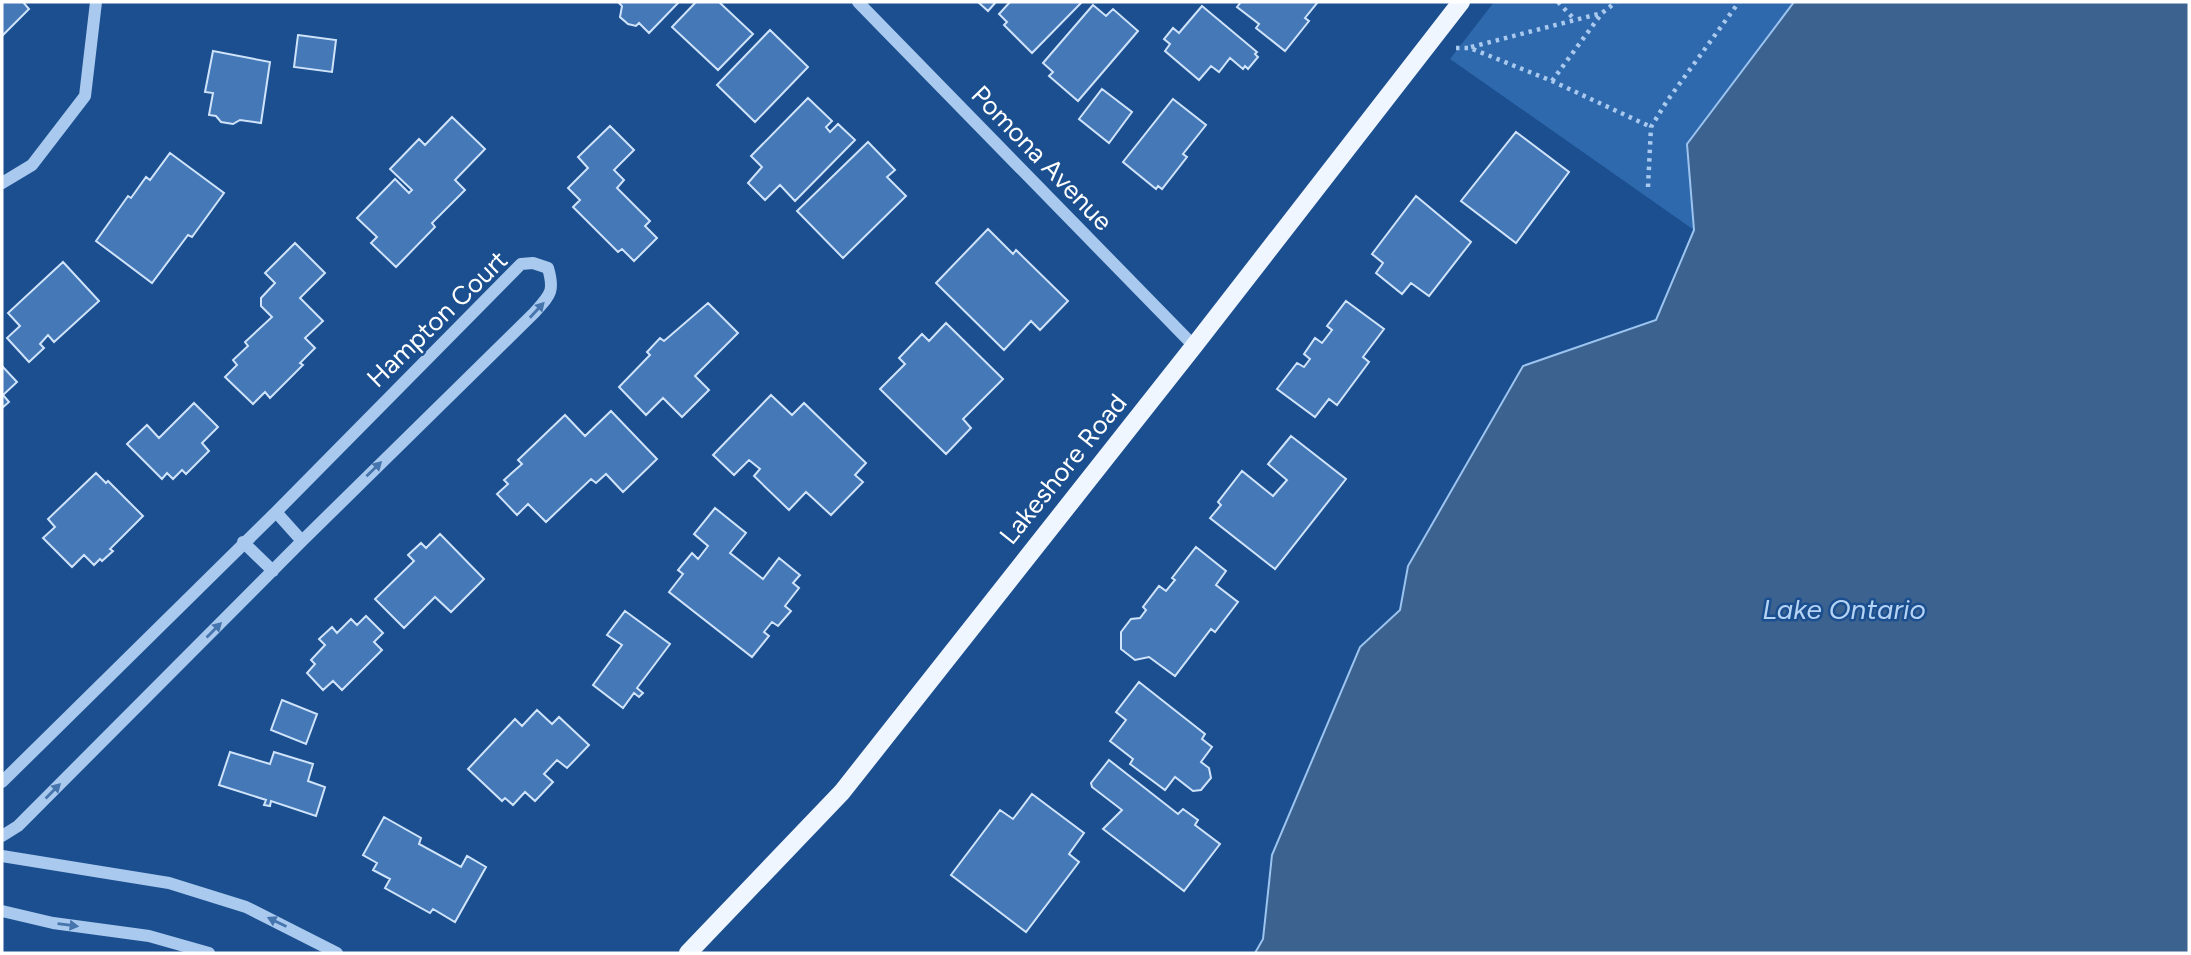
<svg xmlns="http://www.w3.org/2000/svg" width="2191" height="955" viewBox="0 0 2191 955" font-family="Figtree,sans-serif">
<style>
.green{fill:#2e69ad}
.water{fill:#3c6290;stroke:#9cc4f0;stroke-width:2}
.building{fill:#4478b7;stroke:#cfe3fa;stroke-width:2}
.lines{fill:none;stroke-linecap:round;stroke-linejoin:round}
.path{stroke:#a9c9ee;stroke-width:4.5;stroke-dasharray:3.5 5;stroke-linecap:butt}
.minor{stroke:#a9c9ee;stroke-width:12}
.major{stroke:#f0f6ff;stroke-width:18}
.oneway{fill:#4674ac}
.labels{text-anchor:middle;dominant-baseline:central;stroke-width:5;stroke-linejoin:round;paint-order:stroke}
.street-label{font-size:26px;fill:#fff;stroke:#1b4f8f}
.water-label{font-size:28px;font-style:italic;fill:#b5d3f5;stroke:#1b4f8f}
</style>
<rect width="100%" height="100%" fill="#1b4f8f"/>
<path class="green" d="M1494 2H1794L1687 144 1694 230 1450 59Z"/>
<path class="water" d="M1794 2H2189V953H1255L1263 939 1272 855 1360 647 1400 610 1408 566 1523 366 1656 320 1694 230 1687 144Z"/>
<path class="building" d="M2 2H23L29 9 2 36Z
M618 2H679L649 33 639 23 636 26 628 24 620 17 622 6Z
M696 2H719L753 34 718 70 672 27Z
M978 2H996L988 11Z
M1010 2H1082L1032 53 1004 25 1007 22 999 14Z
M1241 2H1316L1317 3 1305 18 1309 21 1285 51 1256 28 1259 24 1237 7Z
M1093 5 1106 16 1113 9 1138 31 1078 101 1049 76 1053 72 1043 63Z
M1202 6 1257 52 1255 54 1258 57 1248 69 1245 66 1243 69 1230 58 1219 72 1211 66 1199 80 1165 51 1170 44 1164 39 1173 28 1179 33Z
M770 30 808 67 755 122 717 85Z
M298 35 336 40 332 72 294 67Z
M213 51 270 62 261 123 240 120 233 124 221 122 216 116 209 115 213 93 205 92Z
M1102 89 1132 112 1109 143 1079 119Z
M808 98 832 121 826 127 830 132 838 124 855 140 795 201 780 185 765 200 748 183 762 167 751 156Z
M1173 99 1206 125 1183 154 1187 157 1162 189 1158 186 1156 189 1123 162Z
M452 117 485 149 455 180 465 190 432 223 435 227 396 267 371 243 377 237 357 218 395 179 409 193 412 190 390 169 419 139 425 145Z
M610 126 634 150 614 170 624 180 617 188 650 221 645 226 657 238 634 261 622 249 618 252 573 207 580 200 568 188 588 168 578 157Z
M1516 132 1569 172 1516 243 1461 201Z
M868 142 895 170 887 177 906 196 843 258 797 211Z
M170 153 224 193 192 237 188 235 152 283 96 241 128 196 131 198 146 177 150 180Z
M1416 196 1471 242 1429 296 1411 283 1402 294 1376 273 1383 263 1372 254Z
M988 229 1013 254 1016 250 1068 301 1040 330 1031 321 1004 350 936 283Z
M295 243 325 273 300 298 323 321 305 338 315 348 300 363 303 365 270 398 265 392 253 404 225 377 237 365 233 360 248 346 245 342 272 317 261 306V298L275 283 265 273Z
M63 262 99 301 54 342 48 335 40 344 44 348 29 362 7 338 20 326 8 313Z
M1346 301 1384 329 1363 357 1369 362 1337 405 1329 399 1315 417 1277 389 1297 363 1304 367 1310 359 1304 354 1315 338 1322 343 1332 330 1327 326Z
M708 303 738 333 695 376 709 390 682 417 663 398 646 415 619 387 650 355 647 352 660 338 664 341Z
M946 323 1003 379 963 419 971 428 946 454 880 389 905 364 899 358 922 334 929 341Z
M2 366 17 382 3 395 9 402 2 408Z
M771 395 792 415 804 403 866 463 855 475 863 482 831 515 806 492 789 510 754 476 760 469 749 460 734 475 713 455Z
M194 403 218 427 202 443 209 451 186 474 182 470 173 479 167 473 162 479 127 444 147 425 159 438Z
M611 411 657 459 623 492 606 474 596 483 591 479 546 522 528 504 517 515 497 494 508 484 504 480 522 464 518 460 565 415 585 436Z
M1291 436 1346 479 1275 569 1210 518 1221 505 1218 502 1242 471 1273 496 1287 480 1268 464Z
M96 473 106 483 108 481 143 516 110 549 113 551 102 561 100 559 94 565 84 555 72 567 43 538 55 527 48 519Z
M715 508 746 533 730 553 763 579 779 558 800 575 793 583 799 588 785 606 791 611 778 626 772 622 764 632 769 636 752 657 669 592 683 574 678 570 692 553 698 559 708 546 694 534Z
M440 534 484 579 451 612 435 597 404 628 375 599 414 561 408 555 421 543 426 548Z
M1196 547 1226 571 1216 585 1238 602 1215 632 1211 629 1175 676 1149 657 1135 660 1121 649V632L1131 619 1140 618 1146 610 1143 607 1159 586 1166 591 1175 580 1172 578Z
M625 611 670 644 637 688 643 693 639 697 634 693 623 708 593 685 622 645 607 635Z
M366 616 383 633 374 642 382 650 342 690 333 681 323 690 307 673 315 664 311 660 325 645 319 639 332 627 337 633 351 619 357 625Z
M1139 682 1205 734 1202 739 1212 747 1201 762 1209 768 1211 778 1201 790 1193 791 1175 777 1165 790 1130 764 1133 759 1110 741 1126 720 1116 712Z
M282 700 317 714 306 744 271 730Z
M537 710 552 724 559 717 589 745 567 768 557 760 544 774 553 782 535 801 525 792 513 805 505 798 502 801 468 769 515 719 522 726Z
M230 752 270 764 274 752 313 764 308 781 325 787 316 816 271 801 270 806 264 805 266 800 219 785Z
M1109 760 1178 814 1183 809 1198 820 1195 825 1220 844 1184 891 1103 829 1122 810 1092 787 1091 783Z
M1032 794 1084 833 1069 854 1079 862 1026 932 951 875 1000 810 1013 819Z
M384 817 421 838 419 844 461 867 467 856 486 867 455 922 433 909 430 913 385 888 390 879 373 870 377 863 363 855Z"/>
<g class="lines">
<path class="path" d="M1558 2 1575 20
M1471 47 1602 13
M1456 48H1470L1552 81 1651 127
M1552 81 1602 13 1616 2
M1648 187 1651 127 1667 101 1739 2"/>
<path class="minor" d="M858 2 1194 346
M2 183 32 165 85 96 96 2
M276 512 302 541
M243 542 273 571
M2 782 276 512 521 264 533 263 548 268C555 292 550 295 534 313L302 541 18 826 2 836
M2 856 169 883 246 907 337 953
M2 911 53 923 149 936 209 953"/>
<path class="major" d="M688 953 842 792 1194 346 1461 2"/>
</g>
<defs><path id="oneway-solid" d="M-6-.8H1V-3.2L6.5 0L1 3.2V.8H-6Z" transform="scale(1.75)"/></defs>
<g class="oneway">
<use href="#oneway-solid" transform="translate(537 310) rotate(-47)"/>
<use href="#oneway-solid" transform="translate(374 469) rotate(-44)"/>
<use href="#oneway-solid" transform="translate(214 630) rotate(-45)"/>
<use href="#oneway-solid" transform="translate(53 791) rotate(-45)"/>
<use href="#oneway-solid" transform="translate(277 922) rotate(-154)"/>
<use href="#oneway-solid" transform="translate(68 925) rotate(7)"/>
</g>
<g class="labels">
<g class="street-label">
<text transform="translate(1042 158) rotate(46)">Pomona Avenue</text>
<text transform="translate(437 319) rotate(-44)">Hampton Court</text>
<text transform="translate(1063 469) rotate(-51)">Lakeshore Road</text>
</g>
<g class="water-label">
<text x="1844" y="609">Lake Ontario</text>
</g>
</g>
<rect width="2191" height="955" fill="none" stroke="#ffffff" stroke-width="7"/>
</svg>
